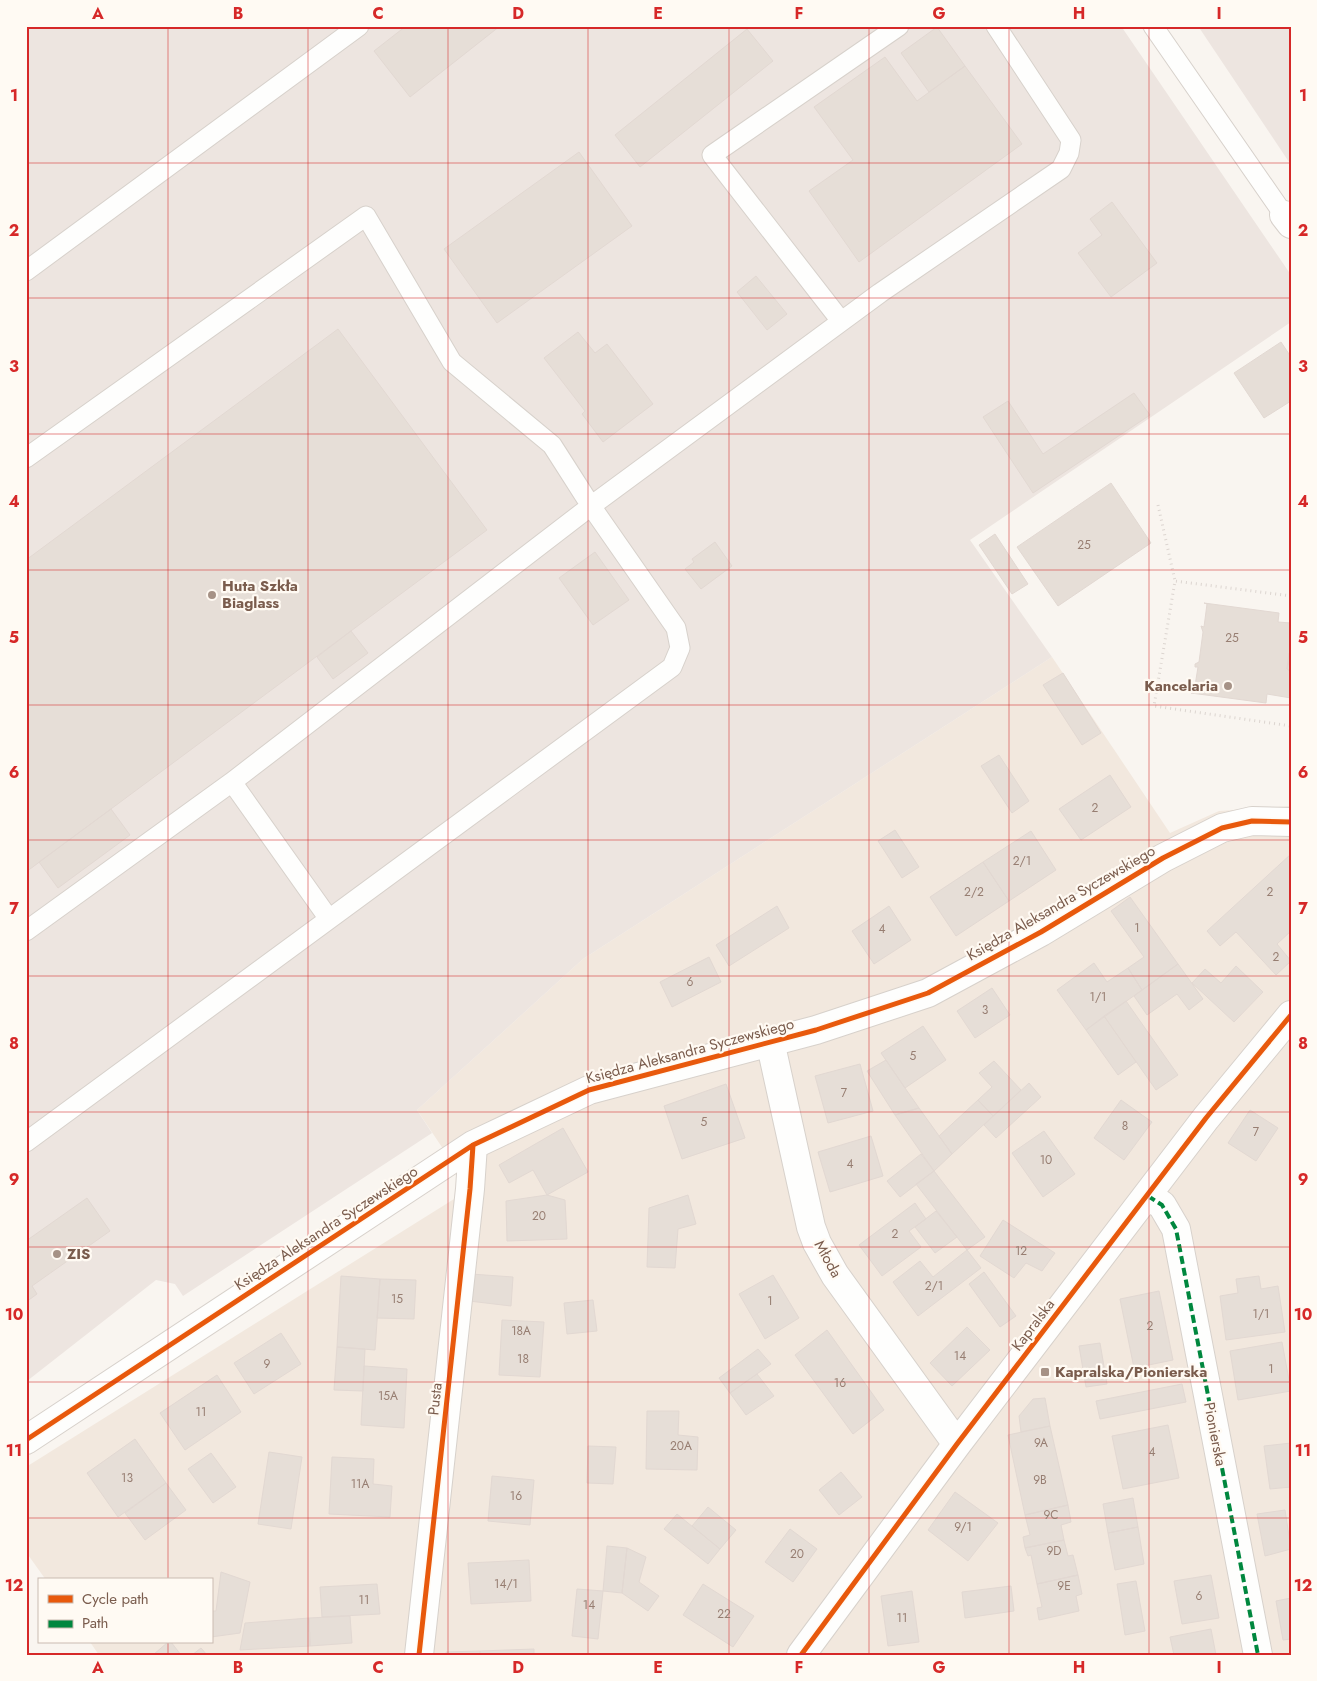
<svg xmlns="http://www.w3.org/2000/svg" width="1317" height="1681" viewBox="0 0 1317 1681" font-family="Jost,sans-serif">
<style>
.residential{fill:#f2e8de}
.industrial{fill:#ede5e0}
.building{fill:#e6ded7;stroke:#e2d8d2}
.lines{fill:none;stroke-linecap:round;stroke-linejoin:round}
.service-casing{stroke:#d7d1cb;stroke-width:21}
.minor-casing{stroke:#d7d1cb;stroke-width:30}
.path{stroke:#dcd5d0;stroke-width:3;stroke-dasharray:1 4;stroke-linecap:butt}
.service{stroke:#fefefd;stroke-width:19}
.minor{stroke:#fefefd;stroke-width:28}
.quiet{stroke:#00873e;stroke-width:4;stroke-dasharray:8 4;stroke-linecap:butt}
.cycleway-casing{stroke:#fffaf3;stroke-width:8}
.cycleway{stroke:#e8590c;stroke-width:5}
.grid{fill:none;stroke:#d62828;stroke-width:1;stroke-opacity:0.55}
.poi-dot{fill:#a69286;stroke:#fffaf3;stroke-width:2}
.labels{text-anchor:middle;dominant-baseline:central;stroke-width:4.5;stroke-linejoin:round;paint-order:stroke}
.number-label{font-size:12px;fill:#977e72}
.poi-label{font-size:15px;font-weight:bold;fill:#7a5c4d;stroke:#fffaf3;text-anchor:start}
.street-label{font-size:15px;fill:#7a5c4d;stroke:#fffaf3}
.neatline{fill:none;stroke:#d62828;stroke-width:2}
.grid-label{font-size:16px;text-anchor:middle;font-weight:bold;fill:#d62828}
</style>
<rect width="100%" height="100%" fill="#f9f5f0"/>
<path class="residential" d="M1052 657 1170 833 1219 811 1291 806V1655H99L90 1642H211V1580H46L26 1552V1467L470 1189 417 1110 583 959Z"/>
<path class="industrial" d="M26 26H1121L1291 275V322L970 540 1052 657 583 959 417 1110 432 1133 183 1296 175 1284 156 1280 27 1381Z
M1198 26H1291V165Z"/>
<path class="building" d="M406 26H500L410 97 374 51Z
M937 27 965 66 929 92 901 53Z
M747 29 773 61 640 167 615 135Z
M885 57 917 101 965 66 1022 144 859 262 809 191 853 160 814 107Z
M579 152 632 226 497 323 444 249Z
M1112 202 1157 263 1111 297 1078 253 1102 235 1090 219Z
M756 276 787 314 767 330 737 292Z
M338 329 487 530 26 872V560Z
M578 332 595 353 607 344 653 404 603 442 582 414 585 411 544 358Z
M1281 342 1291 357V401L1264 418 1234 373Z
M1134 393 1150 415 1033 493 983 417 1008 401 1043 454Z
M1111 483 1151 543 1058 606 1017 547Z
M995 534 1028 584 1012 594 979 545Z
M715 542 732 566 701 589 685 569 694 562 692 559Z
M595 552 629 600 593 625 559 578Z
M1204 603 1279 613 1278 622 1291 623V653L1287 669 1291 672V698L1267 694 1266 703 1191 693 1194 692 1198 667H1195V664L1199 662 1203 632 1201 626 1204 627 1207 604Z
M351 631 368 653 333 679 317 657Z
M1289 653H1291V672L1287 669Z
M1063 673 1101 733 1082 745 1043 685Z
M999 755 1029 801 1012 813 981 766Z
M1110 775 1131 807 1081 840 1059 809Z
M111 809 130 835 58 888 39 862Z
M895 830 919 867 902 878 878 841Z
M1031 831 1056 870 1009 901 983 862Z
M1291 854V931L1277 944 1291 961 1276 975 1236 932 1220 946 1207 931Z
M983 862 1009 901 956 936 930 897Z
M1130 897 1178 964 1142 990 1128 968 1144 957 1111 911Z
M777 906 789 928 729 966 716 945Z
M889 906 911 940 874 964 852 931Z
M709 957 721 982 672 1007 660 982Z
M1094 963 1107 982 1128 968 1142 990 1086 1030 1057 990Z
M1178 964 1203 999 1189 1010 1177 994 1147 1015 1134 996Z
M1236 966 1263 992 1234 1022 1192 983 1205 969 1221 983Z
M992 988 1010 1015 975 1038 957 1011Z
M1126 1001 1178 1075 1156 1090 1104 1016Z
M1104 1016 1136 1062 1118 1075 1086 1030Z
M923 1026 946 1060 905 1088 881 1053Z
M886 1060 905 1088 919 1108 895 1115 867 1071Z
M994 1061 1021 1090 993 1116 978 1100 992 1087 979 1073Z
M860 1064 873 1111 828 1123 815 1076Z
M1029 1083 1041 1097 996 1138 984 1125Z
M726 1084 745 1138 682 1159 664 1106Z
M978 1100 993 1116 952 1154 939 1136Z
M1121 1100 1152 1122 1124 1160 1094 1138Z
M919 1108 952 1154 934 1171 895 1115Z
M1250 1110 1278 1128 1256 1161 1228 1143Z
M563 1128 588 1172 547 1195 533 1170 509 1183 499 1165Z
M1044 1131 1075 1174 1043 1197 1012 1153Z
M871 1136 883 1176 830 1192 818 1152Z
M921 1154 934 1171 900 1197 887 1181Z
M934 1171 985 1237 967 1250 916 1184Z
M547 1195 565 1200 567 1239 507 1241 506 1201Z
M688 1195 696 1224 678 1229 675 1268 647 1267 649 1208Z
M87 1198 110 1231 32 1286 37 1294 26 1302V1241Z
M915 1203 926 1219 909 1231 921 1247 882 1276 859 1245Z
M936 1211 957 1237 935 1253 915 1227Z
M1003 1220 1055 1253 1042 1271 1026 1263 1014 1278 980 1256Z
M967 1250 981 1268 918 1316 893 1282 920 1261 933 1277Z
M984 1272 1016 1316 1000 1327 969 1284Z
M471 1274 513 1277 511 1306 469 1301Z
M773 1275 799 1318 765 1339 739 1294Z
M341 1276 380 1279 375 1350 337 1347Z
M1259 1276 1261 1289 1278 1286 1285 1332 1226 1340 1220 1296 1238 1293 1236 1279Z
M380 1279 416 1280 414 1319 377 1318Z
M1159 1291 1173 1360 1134 1368 1120 1299Z
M593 1300 597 1331 567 1334 564 1303Z
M502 1320 544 1322 540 1377 499 1375Z
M967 1327 990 1350 952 1386 930 1363Z
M827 1330 884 1410 853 1434 795 1355Z
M281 1333 301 1364 254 1394 234 1363Z
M1282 1342 1291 1391 1238 1400 1230 1351Z
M1100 1343 1107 1384 1086 1387 1079 1346Z
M337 1347 365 1349 363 1391 334 1390Z
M758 1349 771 1364 730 1393 719 1378Z
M364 1366 407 1369 404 1428 361 1425Z
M757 1374 774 1396 746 1415 730 1393Z
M217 1375 241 1412 185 1450 160 1413Z
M1182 1384 1186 1402 1100 1419 1096 1401Z
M1045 1398 1050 1426 1021 1432 1019 1416 1033 1399Z
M647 1411H679L678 1435 698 1437 697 1470 646 1469Z
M1168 1425 1179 1478 1123 1489 1112 1436Z
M1050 1426 1068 1505 1025 1515 1008 1435Z
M135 1439 166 1483 118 1517 87 1473Z
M1291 1443V1487L1270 1489 1264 1446Z
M588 1446 616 1447 613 1484 587 1483Z
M269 1452 302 1457 291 1529 258 1524Z
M211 1453 236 1487 213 1503 188 1469Z
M332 1457 374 1459 373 1484 392 1486 390 1517 329 1514Z
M841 1472 862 1497 839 1515 819 1490Z
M492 1476 534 1480 530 1525 488 1521Z
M166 1483 186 1510 145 1540 125 1513Z
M955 1492 998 1523 968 1561 928 1530Z
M1133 1498 1138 1527 1108 1533 1103 1504Z
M1068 1505 1071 1522 1061 1525 1064 1540 1025 1548 1023 1537 1030 1535 1025 1515Z
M708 1507 736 1530 720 1549 692 1526Z
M1285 1510 1291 1549 1265 1556 1257 1514Z
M677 1514 720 1549 708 1564 664 1529Z
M1138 1527 1144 1564 1115 1570 1108 1533Z
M790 1529 817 1549 793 1582 765 1562Z
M1064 1540 1068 1556 1073 1555 1078 1575 1037 1584 1031 1555 1028 1556 1025 1548Z
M607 1546 627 1548 622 1593 603 1591Z
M627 1548 646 1557 639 1582 659 1596 648 1611 622 1593Z
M529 1560 531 1601 471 1604 468 1563Z
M221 1572 250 1582 240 1633 211 1637V1611H216Z
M1078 1575 1082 1594 1076 1596 1079 1611 1039 1620 1037 1608 1042 1607 1037 1584Z
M1211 1575 1219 1618 1182 1624 1174 1581Z
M1136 1581 1145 1631 1125 1635 1117 1584Z
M377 1584 380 1614 322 1617 320 1587Z
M703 1584 754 1616 733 1647 683 1615Z
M1011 1586 1014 1611 965 1618 962 1592Z
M577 1589 603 1591 598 1639 572 1636Z
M912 1591 919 1642 888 1646 881 1596Z
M1291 1598V1639L1283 1640 1276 1601Z
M350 1616 352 1643 310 1646 309 1618Z
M309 1618 310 1646 240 1650 245 1623Z
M1211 1629 1216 1655H1174L1170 1637Z
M168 1642H171L181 1655H153Z
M201 1648 207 1655H192Z
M534 1649V1655H480V1651Z
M480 1651V1655H447L446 1652Z"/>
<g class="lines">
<g class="service-casing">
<path id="service" d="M1153 26 1284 215
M26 271 359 26
M841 321 712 155 899 26
M26 458 366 216 452 362 552 445 591 506 880 293 1061 169 1069 153 1071 140 996 26
M26 931 232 782 329 919
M26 1142 672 667 680 648 676 628 591 506 232 782"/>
</g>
<g class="minor-casing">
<path id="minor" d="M1284 215 1291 224
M770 1041 811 1227 817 1243 835 1275 957 1444
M1148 1196 1162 1205 1176 1229 1258 1655
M26 1440 473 1145 589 1090 816 1030 928 993 1041 932 1163 858 1222 828 1252 821 1291 822
M419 1655 470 1189 473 1145
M801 1655 957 1444 1206 1118 1291 1015"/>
</g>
<path class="path" d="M1158 505 1175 581
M1291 596 1175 581 1154 706 1291 726"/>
<use href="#service" class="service"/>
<use href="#minor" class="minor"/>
<path class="quiet" d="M1148 1196 1162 1205 1176 1229 1258 1655"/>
<g class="cycleway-casing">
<path id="cycleway" d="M26 1440 473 1145 589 1090 816 1030 928 993 1041 932 1163 858 1222 828 1252 821 1291 822
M419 1655 470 1189 473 1145
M801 1655 957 1444 1206 1118 1291 1015"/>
</g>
<use href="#cycleway" class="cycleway"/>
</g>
<path class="grid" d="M168 26V1580M308 26V1655M448 26V1655M588 26V1655M729 26V1655M869 26V1655M1009 26V1655M1149 26V1655M26 163H1291M26 298H1291M26 434H1291M26 570H1291M26 705H1291M26 840H1291M26 976H1291M26 1112H1291M26 1247H1291M26 1382H1291M26 1518H1291M168 1642V1655"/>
<g class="poi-dot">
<circle cx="212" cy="595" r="5"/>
<circle cx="1228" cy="686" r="5"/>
<circle cx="57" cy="1254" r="5"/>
<rect x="1040" y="1367" width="10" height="10" rx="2.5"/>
</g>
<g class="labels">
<g class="number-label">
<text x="1084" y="545">25</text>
<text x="1232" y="638">25</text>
<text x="1095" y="808">2</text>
<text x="1022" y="861">2/1</text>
<text x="974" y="892">2/2</text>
<text x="1270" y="892">2</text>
<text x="1137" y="928">1</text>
<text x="882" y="929">4</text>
<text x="1276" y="957">2</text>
<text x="690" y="982">6</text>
<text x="1098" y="997">1/1</text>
<text x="985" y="1010">3</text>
<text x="913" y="1056">5</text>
<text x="844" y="1093">7</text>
<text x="704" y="1122">5</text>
<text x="1125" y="1126">8</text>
<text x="1256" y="1132">7</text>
<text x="1046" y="1160">10</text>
<text x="850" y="1164">4</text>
<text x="539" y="1216">20</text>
<text x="895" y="1234">2</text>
<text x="1021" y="1251">12</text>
<text x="934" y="1286">2/1</text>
<text x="397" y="1299">15</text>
<text x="770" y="1301">1</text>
<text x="1261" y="1314">1/1</text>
<text x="1150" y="1326">2</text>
<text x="521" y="1331">18A</text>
<text x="960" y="1356">14</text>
<text x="523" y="1359">18</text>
<text x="267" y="1364">9</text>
<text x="1271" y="1369">1</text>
<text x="840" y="1383">16</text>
<text x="388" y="1396">15A</text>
<text x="201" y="1412">11</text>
<text x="1041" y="1443">9A</text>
<text x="681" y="1446">20A</text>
<text x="1152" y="1452">4</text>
<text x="127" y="1478">13</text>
<text x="1040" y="1480">9B</text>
<text x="360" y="1484">11A</text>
<text x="516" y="1496">16</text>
<text x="1051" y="1515">9C</text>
<text x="963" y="1527">9/1</text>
<text x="1054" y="1551">9D</text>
<text x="797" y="1554">20</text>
<text x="506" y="1584">14/1</text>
<text x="1064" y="1586">9E</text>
<text x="1199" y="1596">6</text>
<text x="364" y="1600">11</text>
<text x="589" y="1605">14</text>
<text x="724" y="1614">22</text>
<text x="902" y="1618">11</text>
</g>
<g class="poi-label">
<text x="222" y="586">Huta Szkła<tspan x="222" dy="17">Biaglass</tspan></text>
<text x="1218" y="686" text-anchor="end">Kancelaria</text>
<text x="67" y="1254">ZIS</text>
<text x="1055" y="1372">Kapralska/Pionierska</text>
</g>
<g class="street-label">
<text transform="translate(1061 903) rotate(-30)">Księdza Aleksandra Syczewskiego</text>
<text transform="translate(690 1051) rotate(-15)">Księdza Aleksandra Syczewskiego</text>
<text transform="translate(326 1228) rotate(-33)">Księdza Aleksandra Syczewskiego</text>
<text transform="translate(828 1259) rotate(61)">Młoda</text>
<text transform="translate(1033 1325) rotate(-53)">Kapralska</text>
<text transform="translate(435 1399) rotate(-84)">Pusta</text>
<text transform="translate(1215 1434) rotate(79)">Pionierska</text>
</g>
</g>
<rect width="1317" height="1681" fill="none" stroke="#fffaf3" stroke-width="55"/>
<rect x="38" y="1578" width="175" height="65" fill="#fffaf3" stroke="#cabbb1"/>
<rect x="48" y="1595" width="25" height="8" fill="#e8590c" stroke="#cabbb1"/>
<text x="82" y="1604" font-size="15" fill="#7a5c4d">Cycle path</text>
<rect x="48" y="1620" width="25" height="8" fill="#00873e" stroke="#cabbb1"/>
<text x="82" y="1628" font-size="15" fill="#7a5c4d">Path</text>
<rect x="28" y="28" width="1262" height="1626" class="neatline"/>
<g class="grid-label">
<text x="98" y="19">A</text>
<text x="238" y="19">B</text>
<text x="378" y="19">C</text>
<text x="518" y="19">D</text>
<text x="658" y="19">E</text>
<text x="799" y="19">F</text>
<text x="939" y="19">G</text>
<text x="1079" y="19">H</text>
<text x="1219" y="19">I</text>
<text x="14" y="101">1</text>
<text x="1303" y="101">1</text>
<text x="14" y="236">2</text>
<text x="1303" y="236">2</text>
<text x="14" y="372">3</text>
<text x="1303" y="372">3</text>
<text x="14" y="507">4</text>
<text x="1303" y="507">4</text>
<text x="14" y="643">5</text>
<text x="1303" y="643">5</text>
<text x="14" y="778">6</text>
<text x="1303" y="778">6</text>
<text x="14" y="914">7</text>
<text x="1303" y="914">7</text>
<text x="14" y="1049">8</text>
<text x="1303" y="1049">8</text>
<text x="14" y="1185">9</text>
<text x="1303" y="1185">9</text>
<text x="14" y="1320">10</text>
<text x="1303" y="1320">10</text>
<text x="14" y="1456">11</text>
<text x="1303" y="1456">11</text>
<text x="14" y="1591">12</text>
<text x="1303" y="1591">12</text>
<text x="98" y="1673">A</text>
<text x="238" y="1673">B</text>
<text x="378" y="1673">C</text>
<text x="518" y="1673">D</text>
<text x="658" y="1673">E</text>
<text x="799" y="1673">F</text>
<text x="939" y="1673">G</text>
<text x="1079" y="1673">H</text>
<text x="1219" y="1673">I</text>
</g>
</svg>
